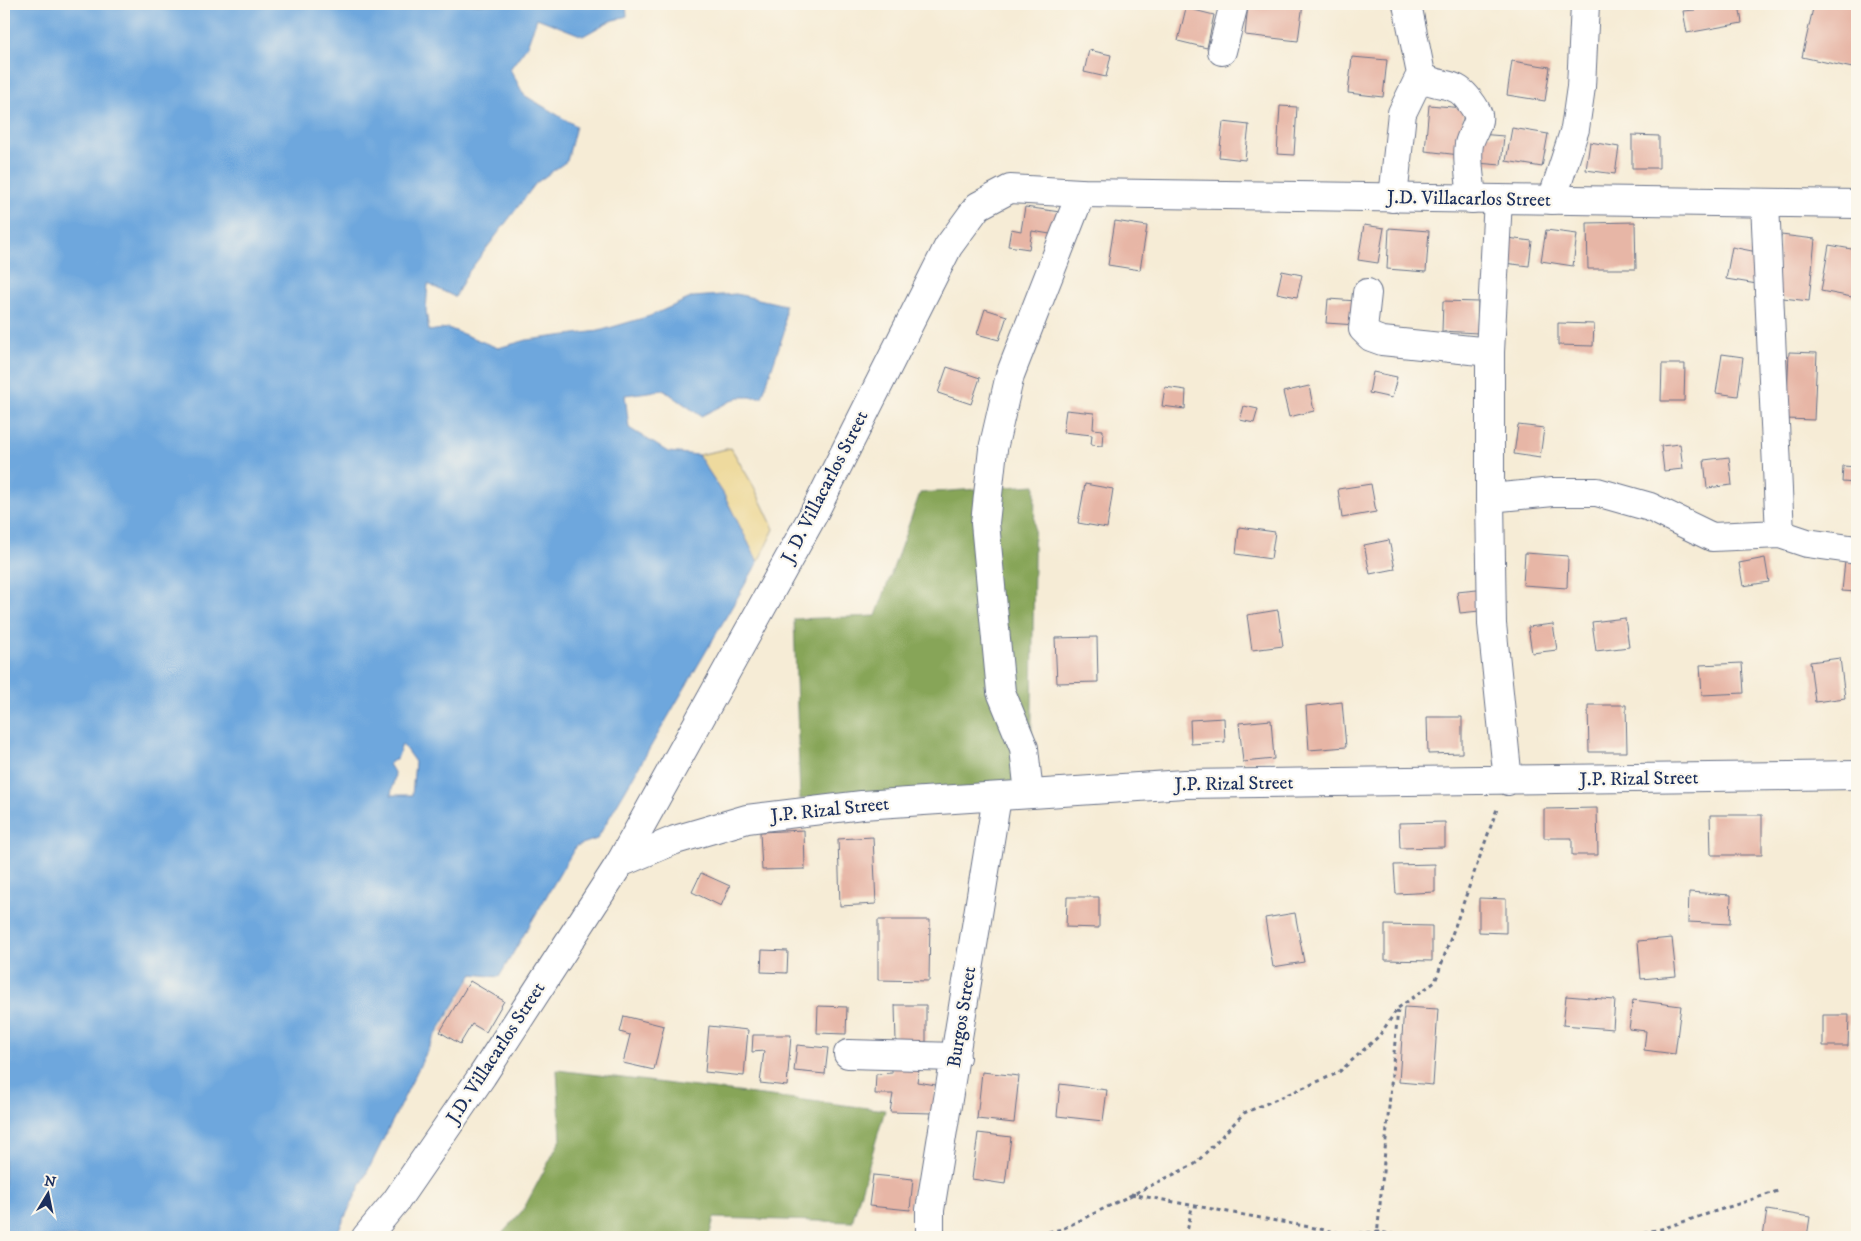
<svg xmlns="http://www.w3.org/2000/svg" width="1861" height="1241" viewBox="0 0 1861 1241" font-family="'IM FELL DW Pica',serif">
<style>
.forest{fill:#87a558;stroke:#516a5b}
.sand{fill:#eeda9e;stroke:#84847e}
.water{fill:#6ea7dd;stroke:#446b9e;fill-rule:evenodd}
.building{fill:#e7b6a6}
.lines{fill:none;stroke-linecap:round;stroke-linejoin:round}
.minor-casing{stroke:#687188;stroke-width:30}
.tertiary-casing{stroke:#687188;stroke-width:30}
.path{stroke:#687188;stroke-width:3;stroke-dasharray:4 4;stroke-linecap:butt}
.minor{stroke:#fff;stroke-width:28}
.tertiary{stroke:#fff;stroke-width:28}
.labels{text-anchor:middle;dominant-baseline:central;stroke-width:4.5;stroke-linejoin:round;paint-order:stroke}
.street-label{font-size:19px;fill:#1b2f5e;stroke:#fbf7ec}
</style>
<rect width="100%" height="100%" fill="#fbf7ec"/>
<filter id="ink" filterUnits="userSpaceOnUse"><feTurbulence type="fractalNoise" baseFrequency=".02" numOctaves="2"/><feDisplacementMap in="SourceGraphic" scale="10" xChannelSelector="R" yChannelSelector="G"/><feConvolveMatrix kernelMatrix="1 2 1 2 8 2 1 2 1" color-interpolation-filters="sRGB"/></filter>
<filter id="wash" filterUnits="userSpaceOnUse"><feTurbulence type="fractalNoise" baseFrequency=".0096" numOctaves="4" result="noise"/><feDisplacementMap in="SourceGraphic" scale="20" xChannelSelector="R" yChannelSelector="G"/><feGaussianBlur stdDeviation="1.12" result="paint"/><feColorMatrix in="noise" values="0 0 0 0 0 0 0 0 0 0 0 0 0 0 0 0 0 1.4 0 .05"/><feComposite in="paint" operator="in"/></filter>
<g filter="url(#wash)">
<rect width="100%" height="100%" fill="#f6ecd6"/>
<path class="forest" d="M1035 485 1031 786 800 799 794 619 876 616 920 493Z
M557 1070 885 1110 852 1222 714 1218 709 1237H499L523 1210 561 1139Z"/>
<path class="sand" d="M731 448 754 487 774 529 758 562 723 493 698 455Z"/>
<path class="water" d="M4 4H626L627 16 608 22 583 36 537 18 527 46 510 69 524 95 576 126 567 161 536 183 467 274 455 297 428 284 426 310 429 331 448 328 498 348 527 340 599 331 650 316 693 297 736 294 785 305 784 332 762 397H739L701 416 664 390 625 395 629 428 668 452 698 455 723 493 758 562 597 839 576 846 499 977 473 974 433 1039 335 1237H4ZM402 744 415 762 412 795H391L395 774 389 764 398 757Z"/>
<g id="blocks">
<path class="building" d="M1248 4H1303L1298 41 1245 35Z
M1694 4H1739L1742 23 1687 33 1683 11 1695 10Z
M1814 4H1857V69L1802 57Z
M1186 8 1214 15 1207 48 1178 41Z
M1089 50 1111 55 1106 77 1084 72Z
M1352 57 1387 60 1383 97 1348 93Z
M1512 61 1550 67 1545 101 1507 95Z
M1429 105 1464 108 1460 155 1425 151Z
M1280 106 1297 107 1294 155 1277 154Z
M1223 122 1249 125 1245 160 1219 157Z
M1512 128 1548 134 1542 167 1506 161Z
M1479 134 1504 136 1501 165 1477 163Z
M1632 135 1659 136V168H1632Z
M1590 142 1619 147 1615 174 1586 170Z
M1025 207 1060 212 1056 235 1032 231 1029 249 1008 246 1011 229 1021 231Z
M1115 221 1147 226 1140 270 1108 265Z
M1635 222 1636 269H1588L1587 223Z
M1364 225 1384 228 1378 263 1358 260Z
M1389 228 1429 231 1426 272 1387 269Z
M1546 230 1577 234 1573 266 1541 261Z
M1781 235 1815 239 1809 301 1774 297Z
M1507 238 1532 241 1529 266 1504 263Z
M1829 245 1857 250V298L1821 291Z
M1732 247 1762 253 1757 284 1726 279Z
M1282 271 1302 275 1297 297 1277 293Z
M1328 299 1357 301 1356 325 1326 323Z
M1443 301 1478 302 1477 333 1442 331Z
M985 309 1007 316 999 340 977 334Z
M1558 323 1594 324 1593 346 1558 345Z
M1789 352 1817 353 1814 420 1786 419Z
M1722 354 1743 357 1738 396 1716 393Z
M1662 364H1685L1684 401H1661Z
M947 367 980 378 971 404 938 393Z
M1373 372 1397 377 1392 398 1369 393Z
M1309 386 1314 411 1289 417 1283 392Z
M1165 387 1186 390 1185 409 1162 406Z
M1244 406 1258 409 1254 423 1240 420Z
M1066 410 1094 413 1093 429 1103 430 1102 446 1091 445 1092 435 1063 432Z
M1518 425 1544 428 1540 458 1514 454Z
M1680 444 1683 469 1664 471 1661 446Z
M1729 457 1732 485 1707 488 1704 460Z
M1843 466 1857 467V483L1842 482Z
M1085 484 1113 489 1107 528 1078 523Z
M1371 484 1376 512 1342 518 1338 489Z
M1239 527 1275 532 1271 559 1236 554Z
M1389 540 1395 569 1370 574 1364 545Z
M1525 553 1568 556 1567 588 1523 585Z
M1765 558 1769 582 1743 586 1739 563Z
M1845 561 1857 562V592L1842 591Z
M1487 589 1489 610 1460 613 1457 592Z
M1278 610 1283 646 1252 650 1247 615Z
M1625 618 1629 647 1596 651 1592 622Z
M1553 624 1557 650 1532 653 1528 627Z
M1097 637 1098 682 1057 683 1055 638Z
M1840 658 1845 698 1815 702 1810 662Z
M1742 663 1744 693 1702 695 1700 665Z
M1342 702 1346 747 1309 750 1306 706Z
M1588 705H1626L1627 752H1589Z
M1427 717H1462V753L1428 754Z
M1224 718 1225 742 1191 744 1190 720Z
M1271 720 1274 759 1243 762 1239 723Z
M1597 808 1598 855H1572V838H1544V809Z
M1710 815H1762V855H1711Z
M1445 822V847L1400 848 1399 823Z
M804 830 805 869 762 870 760 832Z
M873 837 876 904 840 906 838 839Z
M1435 864V892L1396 894 1394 865Z
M701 873 730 886 721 906 692 892Z
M1689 892 1731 895 1730 924 1688 922Z
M1067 897H1099V928L1066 927Z
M1479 898 1506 899V933L1479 932Z
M1295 913 1304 962 1273 967 1265 918Z
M878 920H930L929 981 878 980Z
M1385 925 1432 926V961L1385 960Z
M1672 938 1676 976 1641 979 1638 941Z
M762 950 788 951 787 973 761 972Z
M470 981 504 1001 486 1032 472 1024 460 1044 440 1032Z
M1566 996 1615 1000 1613 1029 1563 1025Z
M1633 1000 1681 1006 1675 1054 1644 1050 1646 1031 1629 1029Z
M895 1005H926V1042H896Z
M818 1006 847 1007 846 1034 817 1033Z
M1404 1007 1438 1009 1433 1085 1399 1082Z
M1823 1015H1849L1848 1046H1823Z
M624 1016 664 1026 654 1070 623 1063 630 1035 620 1032Z
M709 1026 748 1030 744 1076 705 1072Z
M753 1035H791L787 1086 760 1083 764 1051 752 1052Z
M797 1045 828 1048 825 1074 794 1071Z
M892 1061 920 1064 917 1082 936 1085 933 1113 890 1112 893 1094H875L876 1074 892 1073Z
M982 1072 1019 1076 1014 1123 977 1119Z
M1060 1084 1107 1090 1103 1121 1057 1116Z
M978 1133 1011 1137 1005 1184 972 1179Z
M873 1175 913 1179 910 1210 869 1206Z
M1767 1210 1810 1217 1807 1237H1763Z"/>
</g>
</g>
<g filter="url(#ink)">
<use href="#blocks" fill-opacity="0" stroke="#687188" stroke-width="1"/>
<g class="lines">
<g class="minor-casing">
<path id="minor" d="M1407 4 1421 74C1433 87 1445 81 1459 90 1465 94 1476 108 1478 115 1480 123 1471 135 1469 144 1466 161 1471 182 1472 199
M1222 51 1234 4
M1393 198 1402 113 1421 74
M1498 199 1490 352V498L1553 492H1597L1650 507 1712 537 1780 534 1807 543 1857 550
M1552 200 1575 129 1581 87 1585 4
M1765 203 1780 534
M1367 293 1363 329 1371 337 1382 341 1490 352
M1490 498 1492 624 1508 781
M1029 794 1024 748 1001 692 985 523 993 449 1010 375 1081 193
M620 863 675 840 747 819 862 805 1184 784 1857 775
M848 1054 956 1057
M930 1237V1210L997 797"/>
</g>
<g class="tertiary-casing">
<path id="tertiary" d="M366 1237 396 1201 482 1076 620 863 812 517 948 247 978 206 1010 189 1081 193 1857 204"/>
</g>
<path class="path" d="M1131 1194 1347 1234 1378 1232 1410 1237
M1025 1237 1062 1229 1195 1164 1244 1113 1338 1073 1379 1036 1398 1008 1435 982 1497 809
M1186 1237 1192 1207
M1377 1237 1398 1009
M1620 1237 1661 1229 1781 1190"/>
<use href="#minor" class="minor"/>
<use href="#tertiary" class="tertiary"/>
</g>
</g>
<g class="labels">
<g class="street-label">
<text transform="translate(1469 199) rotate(1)">J.D. Villacarlos Street</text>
<text transform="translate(825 487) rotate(-63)">J. D. Villacarlos Street</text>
<text transform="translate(1639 779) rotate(-1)">J.P. Rizal Street</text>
<text transform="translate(1234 784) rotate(-1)">J.P. Rizal Street</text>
<text transform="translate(830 810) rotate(-6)">J.P. Rizal Street</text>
<text transform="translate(962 1017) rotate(-81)">Burgos Street</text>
<text transform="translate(496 1053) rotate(-57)">J.D. Villacarlos Street</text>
</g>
</g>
<rect width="1861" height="1241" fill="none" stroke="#fbf7ec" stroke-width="20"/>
<g transform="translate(48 1194) rotate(10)" stroke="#fbf7ec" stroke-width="4" paint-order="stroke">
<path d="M0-4L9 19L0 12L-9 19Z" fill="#1b2f5e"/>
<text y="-8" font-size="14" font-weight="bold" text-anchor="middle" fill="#1b2f5e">N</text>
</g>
</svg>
